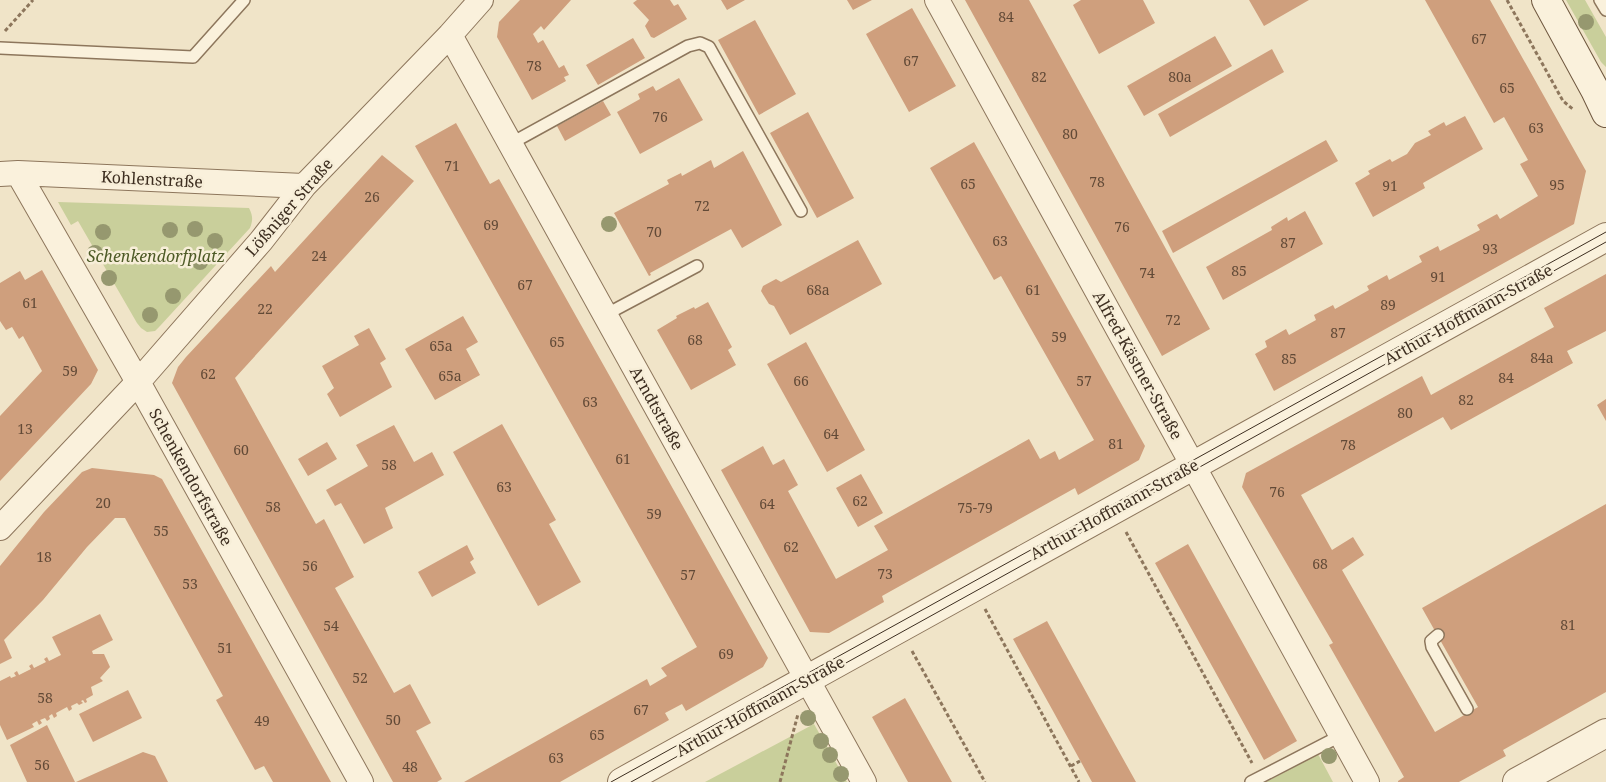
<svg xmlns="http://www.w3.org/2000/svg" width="1606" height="782" viewBox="0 0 1606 782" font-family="'Noto Serif',serif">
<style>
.green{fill:#c9cf9b}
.building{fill:#cf9f7d}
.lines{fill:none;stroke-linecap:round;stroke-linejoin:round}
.service-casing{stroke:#8d765c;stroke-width:14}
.minor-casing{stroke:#8d765c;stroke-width:26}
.tertiary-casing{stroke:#8d765c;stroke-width:30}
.secondary-casing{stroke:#6f573f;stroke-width:30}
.path{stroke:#8d765c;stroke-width:3;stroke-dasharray:4 2.5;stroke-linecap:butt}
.service{stroke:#faf1dc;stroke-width:11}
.minor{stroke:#faf1dc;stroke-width:24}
.tertiary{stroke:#faf1dc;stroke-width:28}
.secondary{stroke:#faf1dc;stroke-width:28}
.tram{stroke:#3d2e20;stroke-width:1}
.tree{fill:#96986f}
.labels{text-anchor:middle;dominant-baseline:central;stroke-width:5;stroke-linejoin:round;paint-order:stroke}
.number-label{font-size:14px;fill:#624a37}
.street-label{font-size:16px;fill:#3d2e20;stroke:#f7eed8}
.park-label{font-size:16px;font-style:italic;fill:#4d5a26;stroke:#f7eed8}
</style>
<rect width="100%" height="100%" fill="#f0e4c8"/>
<path class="green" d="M1566 0H1585L1606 37V67L1601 62Z
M58 202 249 208C253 216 253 220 250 228L160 326 155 331 147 332 141 328 137 323 78 221 71 225Z
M814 724 847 782H705Z
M1318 754 1333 782H1266Z"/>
<path class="building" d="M520 0H571L544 30 541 26 533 34 538 43 543 40 559 68 564 65 569 75 564 77 566 81 532 100 497 37 499 22Z
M637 0H670L674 6 678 4 687 19 654 38 651 37 645 26 649 20 633 3Z
M721 0H745L727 10Z
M847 0H872L853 10Z
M965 0H1029L1210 329 1162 356Z
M1081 0H1143L1155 23 1099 54 1073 5Z
M1249 0H1309L1264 26Z
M1425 0H1490L1586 171 1574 224 1274 391 1255 354 1267 347 1265 341 1286 329 1289 335 1316 320 1314 315 1333 305 1335 309 1369 290 1367 286 1387 275 1389 280 1422 262 1419 256 1438 246 1440 251 1480 230 1477 225 1497 214 1500 219 1538 196 1520 164 1528 160 1504 117 1494 123Z
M912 8 956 86 909 112 866 34Z
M755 20 796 94 759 115 718 40Z
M1215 36 1232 66 1144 116 1127 86Z
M633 38 645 58 598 85 586 65Z
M1272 49 1284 72 1170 137 1158 114Z
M679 78 703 120 640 154 617 112 640 99 638 94 653 86 656 91Z
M603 101 611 115 565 141 557 126Z
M808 112 854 198 817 218 770 133Z
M1465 116 1483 149 1423 183 1425 188 1373 217 1355 183 1370 174 1368 171 1390 159 1392 162 1407 154 1415 143 1431 135 1428 131 1444 122 1446 126Z
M456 123 490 184 499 179 768 658 763 667 686 711 682 704 665 713 669 720 560 782H464L647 679 650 686 667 676 661 668 697 647 415 146Z
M1326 140 1338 161 1173 253 1162 231Z
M974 142 1145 446 1139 460 1078 495 1075 488 882 596 884 602 829 633 810 632 721 470 763 446 773 465 784 459 798 485 788 491 836 579 888 550 874 526 1029 439 1040 459 1055 451 1059 460 1094 440 1001 276 994 280 930 168Z
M743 151 782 225 742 248 731 229 650 273 651 275 649 276 614 213 669 184 667 180 681 173 682 176 711 160 714 168Z
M382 155 414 181 235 378 316 524 324 519 354 577 335 588 394 693 410 684 431 723 416 731 442 779 437 782H393L172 383 178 367 186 357 271 266 275 272Z
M1305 211 1323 244 1223 300 1206 267 1272 230 1271 227 1287 217 1288 221Z
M858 240 882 284 790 335 774 306 769 304 761 291 763 286 776 279 781 282Z
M42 270 98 370 91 384 0 481V416L42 371 23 336 19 339 12 327 6 330 0 321V283L20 271 25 280Z
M1606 274V331L1567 351 1573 363 1451 430 1443 417 1301 495 1332 550 1353 537 1364 555 1342 570 1435 732 1478 707 1422 608 1606 504V692L1503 750 1506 756 1459 782H1398V781L1404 777 1329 645 1333 643 1242 487 1246 473 1422 376 1431 395 1554 327 1544 308Z
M708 302 732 347 728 350 736 365 691 390 657 330 677 318 676 316 694 307 695 309Z
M463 316 478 342 466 349 480 375 435 400 405 349Z
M369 328 386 359 380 363 392 387 340 417 327 394 334 388 322 366 359 345 354 336Z
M806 342 865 450 827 472 767 364Z
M1606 399V421L1597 405Z
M502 424 556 520 549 524 581 582 538 606 453 452Z
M394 425 414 462 432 452 444 475 385 508 393 528 364 544 341 503 335 506 326 490 368 466 356 445Z
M327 442 337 459 308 476 298 459Z
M92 468 154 475 162 479 331 782H273L264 766 255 770 216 700 223 696 125 518H115L87 547 43 600 4 640 12 658 0 664V566L44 512 82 472Z
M861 474 883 513 858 527 836 488Z
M1188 544 1297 741 1264 760 1155 563Z
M467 545 474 559 470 562 476 573 432 597 418 572Z
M100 614 113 640 92 651 93 654H104L110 667 100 678 103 681 91 687 93 695 86 699 87 702 85 703 83 700 81 701 83 703 79 705 77 703 71 706 72 709 69 711 67 707 56 713 57 716 54 718 52 714 49 716 50 719 47 721 45 718 40 720 42 723 39 725 37 721 32 724 34 727 7 740 0 725V681L10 676 11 678 16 676 14 673 17 671 19 675 31 669 29 666 32 664 34 668 46 662 44 659 47 657 49 661 61 655 52 637Z
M1047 621 1102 721 1136 782H1092L1053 711 1013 639Z
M128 690 142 718 93 742 79 714Z
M905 698 952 782H908L872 717Z
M47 725 75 782H27L10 745Z
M143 752 155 756 168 782H76Z"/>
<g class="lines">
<g class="service-casing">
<path id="service" d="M1600 0 1606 10
M0 48 193 57 244 0
M510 144 688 46 700 43 709 47 801 211
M605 315 697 266
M1438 635 1431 641 1432 647 1467 709
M1251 782 1342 735"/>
</g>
<g class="minor-casing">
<path id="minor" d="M937 0 1367 782
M450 35 864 782
M18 173 138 382 361 782
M0 174 18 173 304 186
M0 528 138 382 261 241 304 186 450 35 481 0"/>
</g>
<g class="tertiary-casing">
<path id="tertiary" d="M622 782 1606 237
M1517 782 1606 733"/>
</g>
<g class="secondary-casing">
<path id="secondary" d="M1546 0 1595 90 1606 113"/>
</g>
<path class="path" d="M1507 0 1563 101 1574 110
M5 31 33 0
M1126 532 1252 763
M985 609 1079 782
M912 651 985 782
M1071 766 1080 761
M780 782 798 714"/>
<use href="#service" class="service"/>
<use href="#minor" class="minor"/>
<use href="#tertiary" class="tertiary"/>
<use href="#secondary" class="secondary"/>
<path class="tram" d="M611 782 1606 232
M631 782 1606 242"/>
</g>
<g class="tree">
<circle cx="1586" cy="22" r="8"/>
<circle cx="609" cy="224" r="8"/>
<circle cx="195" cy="229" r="8"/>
<circle cx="170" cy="230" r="8"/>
<circle cx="103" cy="232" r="8"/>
<circle cx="215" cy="241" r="8"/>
<circle cx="95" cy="253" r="8"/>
<circle cx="200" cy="262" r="8"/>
<circle cx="109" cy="278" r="8"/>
<circle cx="173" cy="296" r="8"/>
<circle cx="150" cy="315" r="8"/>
<circle cx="808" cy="718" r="8"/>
<circle cx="821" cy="741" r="8"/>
<circle cx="830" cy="755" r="8"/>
<circle cx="1329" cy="756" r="8"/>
<circle cx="841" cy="774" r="8"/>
</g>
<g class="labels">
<g class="number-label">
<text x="1006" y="16">84</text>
<text x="1479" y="38">67</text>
<text x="911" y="60">67</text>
<text x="534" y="65">78</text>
<text x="1039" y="76">82</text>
<text x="1180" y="76">80a</text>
<text x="1507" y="87">65</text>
<text x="660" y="116">76</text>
<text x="1536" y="127">63</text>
<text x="1070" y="133">80</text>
<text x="452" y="165">71</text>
<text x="1097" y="181">78</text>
<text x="968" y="183">65</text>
<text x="1557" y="184">95</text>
<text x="1390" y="185">91</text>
<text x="372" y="196">26</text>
<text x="702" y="205">72</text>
<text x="491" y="224">69</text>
<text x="1122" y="226">76</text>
<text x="654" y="231">70</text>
<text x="1000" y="240">63</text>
<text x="1288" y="242">87</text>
<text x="1490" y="248">93</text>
<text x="319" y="255">24</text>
<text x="1239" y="270">85</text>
<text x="1147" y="272">74</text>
<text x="1438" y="276">91</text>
<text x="525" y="284">67</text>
<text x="818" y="289">68a</text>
<text x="1033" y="289">61</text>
<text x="30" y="302">61</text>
<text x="1388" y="304">89</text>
<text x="265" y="308">22</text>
<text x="1173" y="319">72</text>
<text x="1338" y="332">87</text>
<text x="1059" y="336">59</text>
<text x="695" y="339">68</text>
<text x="557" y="341">65</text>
<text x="441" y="345">65a</text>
<text x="1542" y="357">84a</text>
<text x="1289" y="358">85</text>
<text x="70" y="370">59</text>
<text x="208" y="373">62</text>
<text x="450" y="375">65a</text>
<text x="1506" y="377">84</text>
<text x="801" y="380">66</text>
<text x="1084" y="380">57</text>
<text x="1466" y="399">82</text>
<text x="590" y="401">63</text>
<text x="1405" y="412">80</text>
<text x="25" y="428">13</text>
<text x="831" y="433">64</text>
<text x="1116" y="443">81</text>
<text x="1348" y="444">78</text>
<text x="241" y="449">60</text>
<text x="623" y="458">61</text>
<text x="389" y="464">58</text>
<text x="504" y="486">63</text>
<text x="1277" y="491">76</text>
<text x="860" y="500">62</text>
<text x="103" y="502">20</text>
<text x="767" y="503">64</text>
<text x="273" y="506">58</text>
<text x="975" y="507">75-79</text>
<text x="654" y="513">59</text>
<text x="161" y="530">55</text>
<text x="791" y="546">62</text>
<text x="44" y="556">18</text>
<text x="1320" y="563">68</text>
<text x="310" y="565">56</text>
<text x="885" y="573">73</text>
<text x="688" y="574">57</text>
<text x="190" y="583">53</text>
<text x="1568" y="624">81</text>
<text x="331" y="625">54</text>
<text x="225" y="647">51</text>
<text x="726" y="653">69</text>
<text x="360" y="677">52</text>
<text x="45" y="697">58</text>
<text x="641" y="709">67</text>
<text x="393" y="719">50</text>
<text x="262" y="720">49</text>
<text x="597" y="734">65</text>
<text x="556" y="757">63</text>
<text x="42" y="764">56</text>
<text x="410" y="766">48</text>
</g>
<g class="street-label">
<text transform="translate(152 179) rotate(3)">Kohlenstraße</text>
<text transform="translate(289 207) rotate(-49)">Lößniger Straße</text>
<text transform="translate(1468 314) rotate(-29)">Arthur-Hoffmann-Straße</text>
<text transform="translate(1138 365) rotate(61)">Alfred-Kästner-Straße</text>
<text transform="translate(657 408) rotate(61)">Arndtstraße</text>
<text transform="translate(191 477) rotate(61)">Schenkendorfstraße</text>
<text transform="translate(1114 509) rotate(-29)">Arthur-Hoffmann-Straße</text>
<text transform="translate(760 706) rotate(-29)">Arthur-Hoffmann-Straße</text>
</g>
<g class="park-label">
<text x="156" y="256">Schenkendorfplatz</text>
</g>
</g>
</svg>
